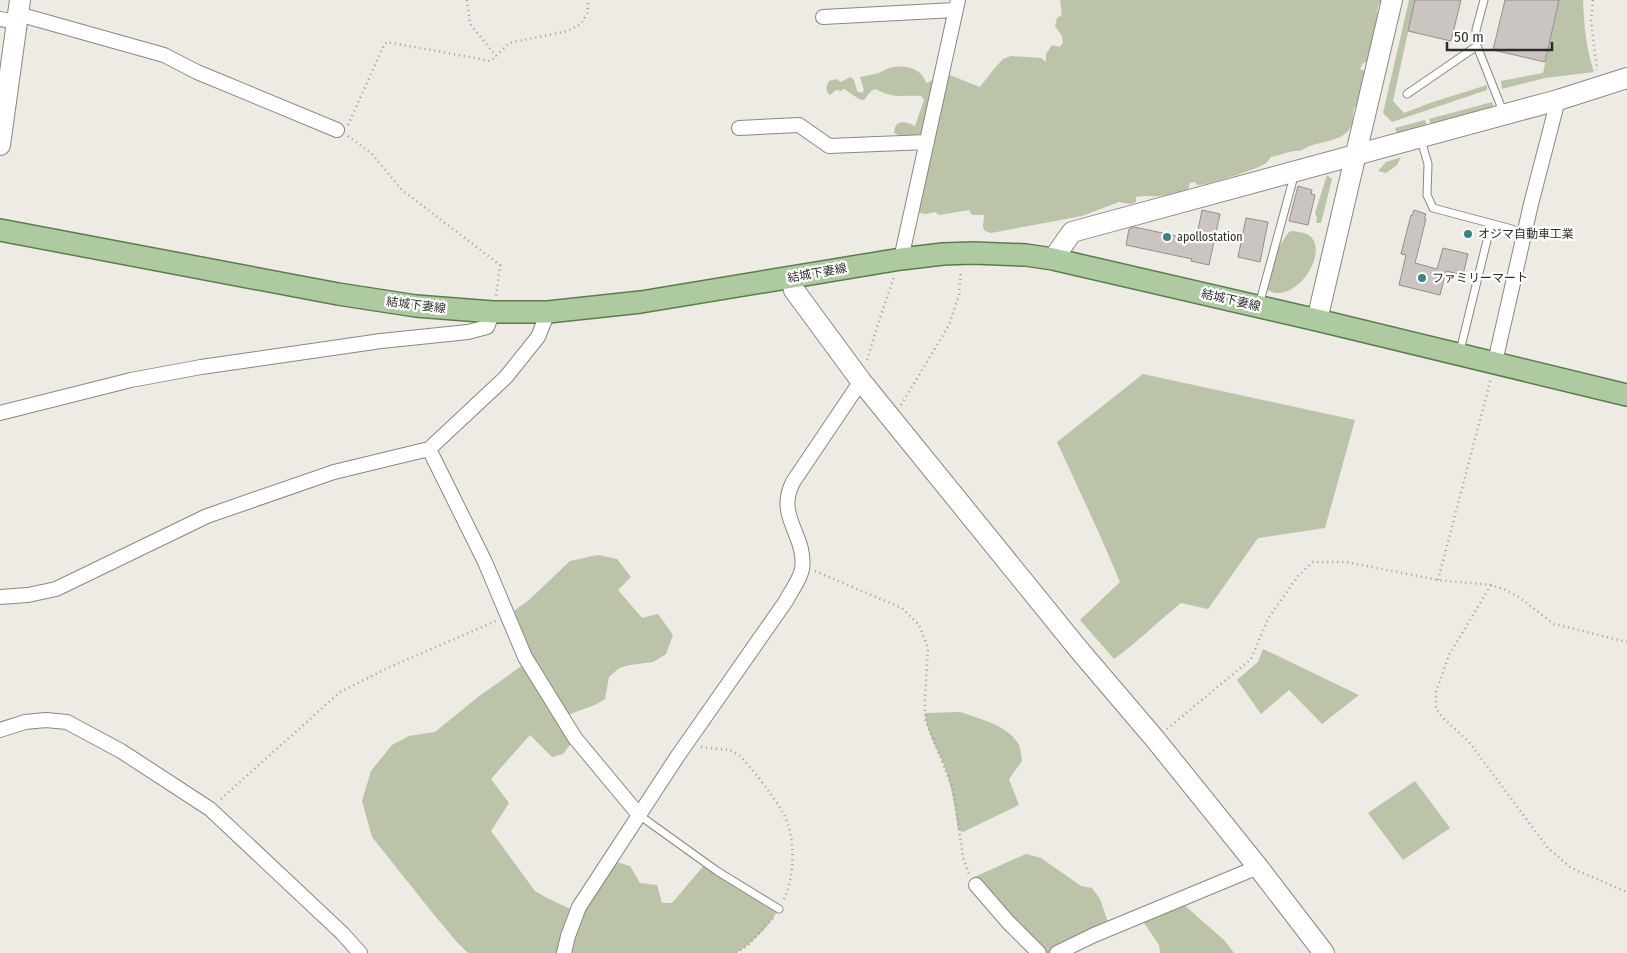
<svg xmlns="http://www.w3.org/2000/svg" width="1627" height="953" viewBox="0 0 1627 953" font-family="'Fira Sans Condensed','Noto Sans JP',sans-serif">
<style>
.green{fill:#bbc3a9}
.building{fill:#cbc5c2;stroke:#958f8c}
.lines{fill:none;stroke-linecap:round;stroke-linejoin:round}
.lane-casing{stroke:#8b8782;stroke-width:9}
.street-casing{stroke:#8b8782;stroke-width:16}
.secondary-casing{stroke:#8b8782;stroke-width:22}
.primary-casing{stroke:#5c7c4e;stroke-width:24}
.path{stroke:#a19e9a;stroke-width:2.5;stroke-dasharray:1 4;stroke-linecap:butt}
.lane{stroke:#fff;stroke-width:7}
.street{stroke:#fff;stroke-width:14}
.secondary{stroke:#fff;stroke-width:20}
.primary{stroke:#adcaa0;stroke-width:21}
.poi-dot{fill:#3c8483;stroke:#fff;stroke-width:2}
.labels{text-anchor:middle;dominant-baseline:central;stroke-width:4.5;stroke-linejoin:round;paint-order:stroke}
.poi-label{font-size:12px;fill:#2d2c2a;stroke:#fff;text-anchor:start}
.street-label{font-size:12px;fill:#2d2c2a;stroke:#fff}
</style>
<rect width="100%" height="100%" fill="#eeeae4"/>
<path class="green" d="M1060 0H1386L1384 3 1379 4 1377 12 1383 18 1368 61 1363 63 1360 69 1367 72 1359 105 1354 108C1353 114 1353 126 1348 131 1338 143 1313 141 1301 151 1291 150 1282 155 1271 157 1269 160 1267 163 1263 165 1254 170 1205 186 1197 185L1195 182 1190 183 1188 189C1180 192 1169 195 1160 196 1152 197 1144 195 1136 197V202L1131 204 1119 202 1082 216 991 233 985 231 983 227 984 215H972L969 210 939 215 935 212C926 214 921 216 915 208L921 151 905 138 894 133C895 119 905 121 915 126L924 100 921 96C900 95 896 99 875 89L871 91 864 100 859 99 844 89 841 91 836 90 830 95C825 91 826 86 829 81L836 79 841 82 850 77 854 80 857 91 862 93 864 90 860 77C865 76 870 75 875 74 881 73 885 69 890 68 904 64 922 68 926 83L947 74 980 87 994 69 1003 59 1011 56 1041 58 1046 62V54L1052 45 1060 47 1063 43 1062 36 1055 26 1057 18 1062 15Z
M1409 0H1415L1393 101 1404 113 1430 103 1487 85V90L1392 122 1383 113Z
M1559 0H1583C1584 25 1586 48 1594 72L1545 78 1502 89 1501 81 1543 73Z
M1492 102 1495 110 1432 127 1429 119Z
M1425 120 1427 128 1398 136 1395 128Z
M1401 157 1397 165 1386 173 1378 171 1386 162Z
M1327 175 1332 179 1321 223H1316L1317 218 1315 213Z
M1292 231C1298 232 1306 232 1311 237 1329 255 1293 306 1268 290L1267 285 1276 251 1289 232Z
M1143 374 1355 420 1325 528 1258 538 1208 609 1181 603C1158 621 1138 642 1114 659L1080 620 1120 582 1099 533 1057 442Z
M598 555 617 559 631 577 618 590 642 618 658 614 673 635 666 654 653 662 630 665 619 668 609 677 605 699 595 705 562 717 575 738 563 754 552 757 530 735 491 779 509 803 491 831 535 891 547 898 577 912 609 860 630 866 640 883 657 885 662 903H672L706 863 779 909C768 927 754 942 736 953H468L456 941 431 911 372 837 362 801 371 771 392 745 409 736 435 732 478 697 527 662 507 616 529 600 570 561Z
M1263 649 1359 695 1322 724 1289 690 1261 714 1237 680 1258 662Z
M960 712C980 719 1008 725 1019 745 1021 750 1021 756 1022 761L1009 779 1019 805 963 832 958 830C955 807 952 787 944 765 937 748 926 731 925 713Z
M1415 781 1450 828 1403 860 1368 813Z
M1026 854 1041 858 1081 886 1092 888 1100 899 1108 922 1060 946 1050 953H1039L976 885 972 878Z
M1183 904 1224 940 1234 953H1160L1159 945 1142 920Z"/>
<path class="building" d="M1415 0H1461L1451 41 1408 31Z
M1505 0H1559L1545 62 1493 50Z
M1298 186 1312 190 1311 194 1315 195 1308 225 1289 221Z
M1202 210 1220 214 1209 265 1191 261 1192 259 1126 245 1129 229 1134 227 1196 240Z
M1414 210 1426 214 1424 219H1426L1415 263 1437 269 1443 248 1468 254 1463 275 1446 271 1440 295 1399 285 1406 255 1401 254 1411 215 1412 216Z
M1246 218 1268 222 1260 262 1238 257Z"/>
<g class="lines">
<g class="lane-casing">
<path id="lane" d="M1484 0 1476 30 1477 46 1504 114
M1407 94 1477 46
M1421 140 1428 164 1427 195 1433 208 1512 229
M1259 305 1294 176
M1460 351 1491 224
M639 815 717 871 779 909"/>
</g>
<g class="street-casing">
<path id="street" d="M18 14 164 55 197 72 337 130
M823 17 955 10
M0 19 16 22
M739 128 799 125 829 146 927 142
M901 259 958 0
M1495 362 1531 204 1558 100
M0 413 131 380 201 367 381 341 468 332 487 327 493 312
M429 449 506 377 538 337 548 312
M0 597 28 595 56 589 207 516 334 472 429 449 485 562 525 657 575 738 639 815
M0 730 25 722 46 720 67 722 121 751 210 809 342 933 360 953
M976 885 1008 922 1039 953
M564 953 568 936 579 907 677 757 786 601C791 591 800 580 802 569 807 535 775 517 793 482L861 381
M1057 953 1094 935 1258 867"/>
</g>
<g class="secondary-casing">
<path id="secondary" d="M0 145 20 0
M1053 259 1072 232 1558 100 1627 78
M791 277 794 290 861 381 1080 651 1155 739 1258 867 1324 953
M1317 320 1392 0"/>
</g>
<g class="primary-casing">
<path id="primary" d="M0 230 338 294 416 306 493 312H548L641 302 901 259 943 254 973 253 1026 255 1053 259 1317 320 1627 395"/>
</g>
<path class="path" d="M467 0 470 24 496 56
M1593 0 1591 21 1597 70
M348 125 384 45 387 42 491 61 509 43 568 31 581 24 588 12V0
M348 136 372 154 402 190 500 265 496 296
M867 360 878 324 894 277
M901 405 949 325 959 295 961 271
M815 571 902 608 919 625 928 648 925 699V719L953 789 963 857 969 874
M1438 580 1491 378
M1491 585 1449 655 1436 692V708L1442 717 1469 742 1548 848 1571 868 1627 892
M1167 729 1251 659 1269 617 1298 576 1313 562H1346L1438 580 1491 585 1506 590 1520 598 1554 624 1627 642
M701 747 730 750 739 755C754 771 773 795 783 813 796 836 795 876 784 899
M221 799 340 692 390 667 496 621
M736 953 747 946 774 917"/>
<use href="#lane" class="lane"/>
<use href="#street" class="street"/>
<use href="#secondary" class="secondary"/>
<use href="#primary" class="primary"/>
</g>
<g class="poi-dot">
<circle cx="1468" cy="234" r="5"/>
<circle cx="1167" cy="237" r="5"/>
<circle cx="1422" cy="278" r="5"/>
</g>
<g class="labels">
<g class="poi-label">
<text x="1478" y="234">オジマ自動車工業</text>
<text x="1177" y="237">apollostation</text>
<text x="1432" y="278">ファミリーマート</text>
</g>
<g class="street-label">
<text transform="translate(817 273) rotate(-10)">結城下妻線</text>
<text transform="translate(1231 300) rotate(13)">結城下妻線</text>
<text transform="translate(416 305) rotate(7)">結城下妻線</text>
</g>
</g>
<path d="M1447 42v8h105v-8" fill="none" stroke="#2d2c2a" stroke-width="2.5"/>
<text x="1454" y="42" font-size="15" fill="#2d2c2a" stroke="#ffffff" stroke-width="4" paint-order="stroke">50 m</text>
</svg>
